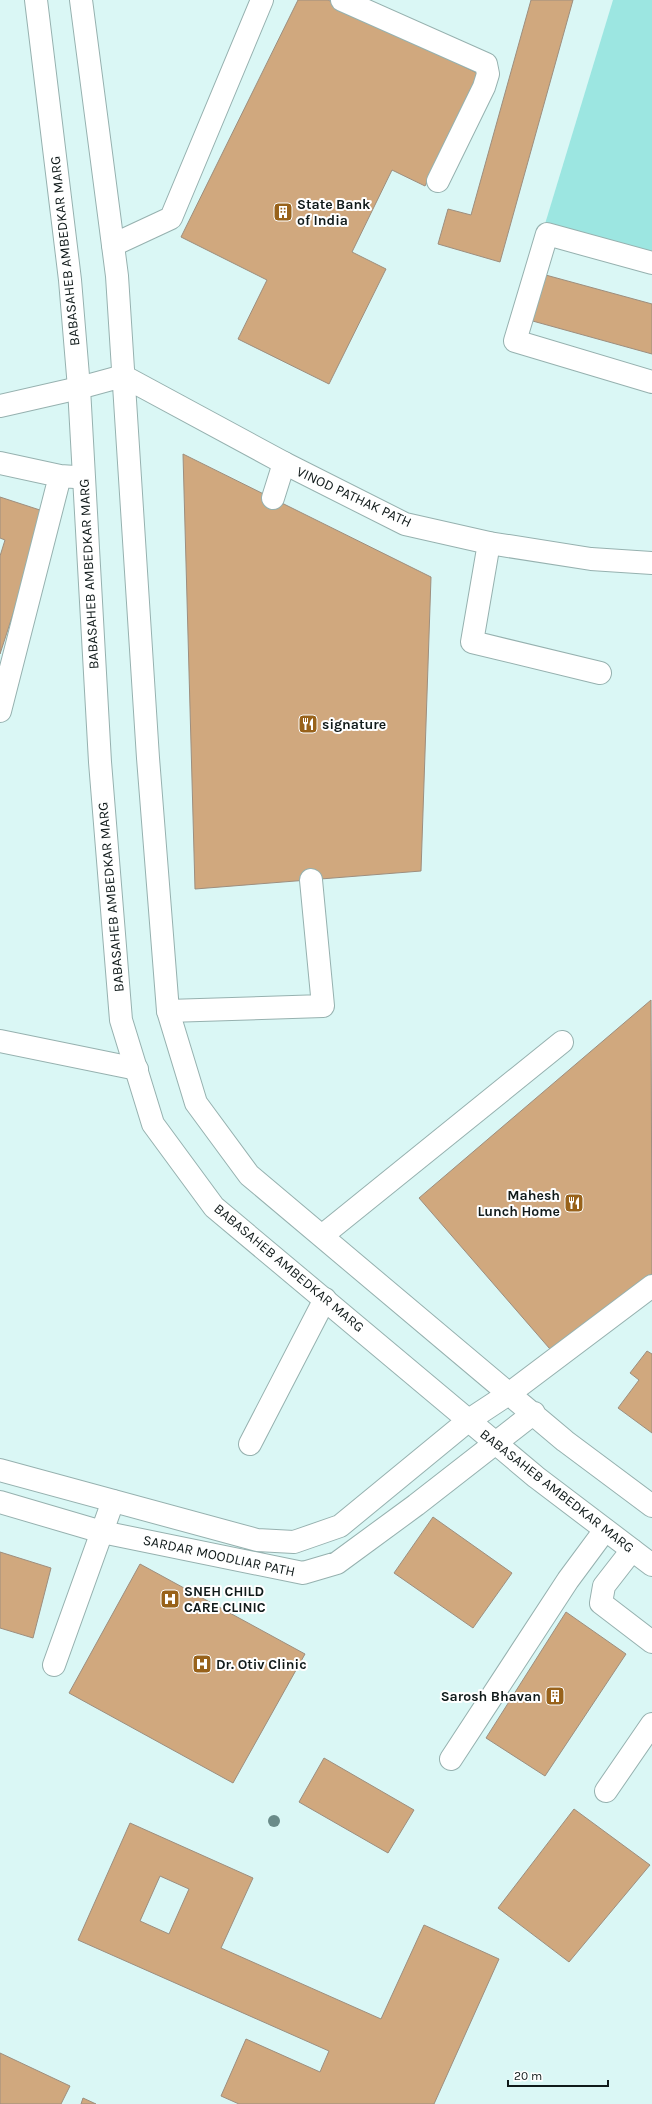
<svg xmlns="http://www.w3.org/2000/svg" width="652" height="2104" viewBox="0 0 652 2104" font-family="Karla,sans-serif">
<style>
.green{fill:#9ce6e1}
.building{fill:#d0a87e;stroke:#9d8e7e;fill-rule:evenodd}
.lines{fill:none;stroke-linecap:round;stroke-linejoin:round}
.minor-casing{stroke:#96b1af;stroke-width:24}
.major-casing{stroke:#96b1af;stroke-width:24}
.minor{stroke:#fff;stroke-width:22}
.major{stroke:#fff;stroke-width:22}
.tree{fill:#6a8b89}
.labels{text-anchor:middle;dominant-baseline:central;stroke-width:4;stroke-linejoin:round;paint-order:stroke}
.poi-label{font-size:14px;font-weight:bold;fill:#101a1a;stroke:#fff;text-anchor:start}
.street-label{font-size:14px;fill:#101a1a;stroke:#fff}
</style>
<rect width="100%" height="100%" fill="#daf7f5"/>
<path class="green" d="M613 0H652V257L545 224Z"/>
<path class="building" d="M298 0H328L479 74 425 186 392 170 352 252 386 269 329 384 238 339 267 280 181 237Z
M531 0H573L500 262 438 244 448 209 471 215Z
M542 274 652 304V354L529 320Z
M183 454 431 577 421 871 195 889Z
M0 497 46 512 0 654V556L5 540 0 538Z
M651 1000 652 1274 556 1356 419 1198Z
M647 1351 652 1354V1433L618 1408 639 1380 630 1373Z
M433 1517 512 1573 473 1628 394 1573Z
M0 1552 51 1568 33 1638 0 1628Z
M140 1564 305 1654 233 1783 69 1693Z
M566 1612 626 1654 545 1776 486 1738Z
M324 1758 414 1810 388 1853 299 1802Z
M574 1809 650 1865 569 1962 498 1908Z
M130 1823 253 1878 221 1948 381 2019 424 1925 499 1959 434 2104H239L221 2096 246 2039 320 2072 329 2051 78 1940ZM160 1876 189 1889 169 1934 140 1921Z
M0 2053 70 2086 61 2104H0Z
M83 2098 96 2104H81Z"/>
<g class="lines">
<g class="minor-casing">
<path id="minor" d="M342 0 486 64 488 74 484 87 438 181
M113 245 171 218 262 0
M652 263 547 234 515 341 652 382
M0 406 79 388
M0 463 60 476 75 477
M273 498 284 463
M489 543 472 642 600 673
M0 711 60 476
M168 1011 323 1006 311 880
M0 1041 137 1069
M323 1235 562 1042
M510 1393 652 1286
M250 1444 325 1299
M632 1550 604 1586 601 1603 652 1642
M54 1665 113 1501
M451 1759 568 1580 605 1530
M606 1791 652 1724"/>
</g>
<g class="major-casing">
<path id="major" d="M36 0 70 280 79 388 100 762 121 1020 153 1124 214 1207 536 1477 652 1565
M81 0 117 276 148 758 168 1011 196 1103 249 1175 565 1441 652 1506
M79 388 123 376 284 463 405 524 489 543 591 559 652 563
M0 1470 257 1540 294 1542 340 1526 469 1420 510 1393
M0 1502 102 1532 303 1573 337 1563 416 1505 534 1413"/>
</g>
<use href="#minor" class="minor"/>
<use href="#major" class="major"/>
</g>
<circle class="tree" cx="274" cy="1821" r="6"/>
<defs>
<g id="building-square" transform="scale(1)"><rect x="-9" y="-9" width="18" height="18" rx="4" fill="#98621a" stroke="#fff"/><path d="M-4-6H4V6H1V3H-1V6H-4ZM-2.5-4.3h1.7v1.8h-1.7ZM.8-4.3h1.7v1.8H.8ZM-2.5-1h1.7V.8h-1.7ZM.8-1h1.7V.8H.8Z" fill="#fff"/></g>
<g id="restaurant-square" transform="scale(1)"><rect x="-9" y="-9" width="18" height="18" rx="4" fill="#98621a" stroke="#fff"/><path d="M-5-6h1v4h1v-4h1v4h1v-4h1v5L-1.5 .5V6h-2V.5L-5-1ZM5-6V6H3V1.5H1.5Q1.5-4 5-6Z" fill="#fff"/></g>
<g id="hospital-square" transform="scale(1)"><rect x="-9" y="-9" width="18" height="18" rx="4" fill="#98621a" stroke="#fff"/><path d="M-5-5h3v3.5h4V-5h3V5h-3V1.5h-4V5h-3Z" fill="#fff"/></g>
</defs>
<g fill-rule="evenodd">
<use href="#building-square" x="283" y="212"/>
<use href="#restaurant-square" x="308" y="724"/>
<use href="#restaurant-square" x="574" y="1203"/>
<use href="#hospital-square" x="170" y="1599"/>
<use href="#hospital-square" x="202" y="1664"/>
<use href="#building-square" x="555" y="1696"/>
</g>
<g class="labels">
<g class="poi-label">
<text x="297" y="204">State Bank<tspan x="297" dy="16">of India</tspan></text>
<text x="322" y="724">signature</text>
<text x="560" y="1195" text-anchor="end">Mahesh<tspan x="560" dy="16">Lunch Home</tspan></text>
<text x="184" y="1591">SNEH CHILD<tspan x="184" dy="16">CARE CLINIC</tspan></text>
<text x="216" y="1664">Dr. Otiv Clinic</text>
<text x="541" y="1696" text-anchor="end">Sarosh Bhavan</text>
</g>
<g class="street-label">
<text transform="translate(65 251) rotate(-96)">BABASAHEB AMBEDKAR MARG</text>
<text transform="translate(354 497) rotate(25)">VINOD PATHAK PATH</text>
<text transform="translate(89 574) rotate(-93)">BABASAHEB AMBEDKAR MARG</text>
<text transform="translate(111 897) rotate(-95)">BABASAHEB AMBEDKAR MARG</text>
<text transform="translate(289 1268) rotate(40)">BABASAHEB AMBEDKAR MARG</text>
<text transform="translate(557 1491) rotate(38)">BABASAHEB AMBEDKAR MARG</text>
<text transform="translate(219 1556) rotate(12)">SARDAR MOODLIAR PATH</text>
</g>
</g>
<path d="M508 2080v6h100v-6" fill="none" stroke="#101a1a" stroke-width="2"/>
<text x="514" y="2080" font-size="12" fill="#101a1a" stroke="#ffffff" stroke-width="3" paint-order="stroke">20 m</text>
</svg>
